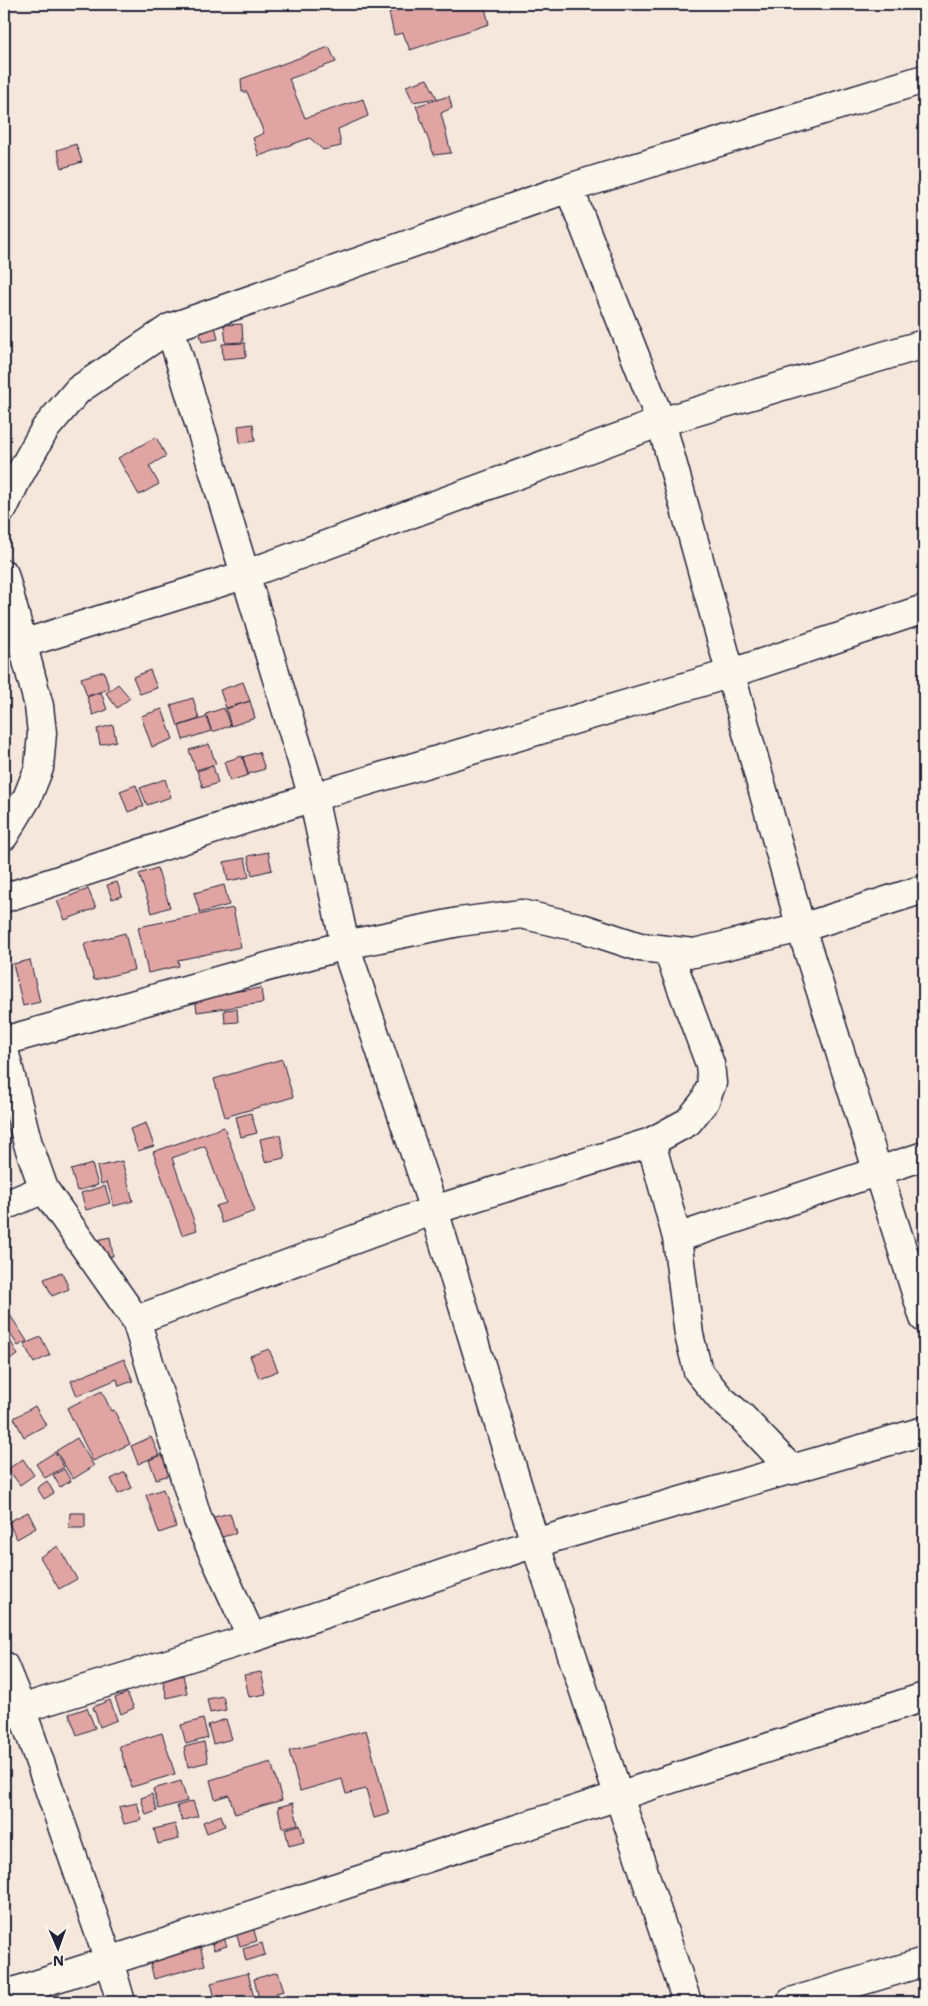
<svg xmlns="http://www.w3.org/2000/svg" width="928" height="2006" viewBox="0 0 928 2006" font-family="'Shantell Sans',sans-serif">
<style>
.building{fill:#e0a5a3;stroke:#22223b}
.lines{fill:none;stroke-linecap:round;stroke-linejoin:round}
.minor-casing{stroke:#22223b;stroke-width:31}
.minor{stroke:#fbf7ec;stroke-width:28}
</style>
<rect width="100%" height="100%" fill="#f6e7dd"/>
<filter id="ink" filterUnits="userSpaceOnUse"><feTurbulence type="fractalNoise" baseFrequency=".02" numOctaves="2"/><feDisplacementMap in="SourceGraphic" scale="10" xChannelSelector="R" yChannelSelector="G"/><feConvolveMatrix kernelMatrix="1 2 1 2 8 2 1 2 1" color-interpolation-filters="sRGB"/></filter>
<g filter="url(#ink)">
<path class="building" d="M428 4H484L489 24 410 50 403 33 394 35 389 12Z
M329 47 336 62 289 79 305 118 363 99 368 116 338 129 341 146 323 150 310 138 259 156 253 138 264 133 247 92H242L241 79Z
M427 79 437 98 413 102 406 86Z
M449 96 452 108 441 113 451 153 434 155 416 106Z
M76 144 82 162 62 168 57 150Z
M214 321 218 339 202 342 198 325Z
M242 324 243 342 226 343 224 325Z
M245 343 246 357 223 359 222 344Z
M253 424 255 441 240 443 238 426Z
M156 437 166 456 149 466 159 484 139 495 118 458Z
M150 670 157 688 140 694 133 677Z
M104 671 109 689 87 696 81 678Z
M243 682 250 701 226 708 220 690Z
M118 684 130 698 117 708 106 693Z
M101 692 107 710 93 715 87 697Z
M193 698 199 719 178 726 171 705Z
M250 701 255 718 231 726 226 709Z
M224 708 230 726 212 732 206 714Z
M162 709 173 739 152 747 141 716Z
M207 717 211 731 183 740 179 726Z
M113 725 116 741 100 745 97 729Z
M209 744 216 764 196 770 189 750Z
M259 752 265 769 248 774 243 757Z
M242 756 248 775 230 781 224 762Z
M213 766 218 783 203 788 197 771Z
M165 779 171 797 147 805 140 788Z
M136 785 144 806 128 812 120 791Z
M268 852 272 870 252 875 248 856Z
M245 858 249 877 228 881 224 862Z
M157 868 170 907 152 913 139 874Z
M117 882 122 896 112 899 107 885Z
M224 885 229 905 200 913 194 893Z
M88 889 96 908 65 920 57 901Z
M233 908 241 947 178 960 179 966 148 973 138 927Z
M125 933 134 970 94 980 84 944Z
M30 960 40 1002 23 1006 13 964Z
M261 988 263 1003 197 1012 195 997Z
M237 1009 238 1022 225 1023 224 1010Z
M282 1059 293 1097 225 1117 214 1079Z
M251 1113 257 1133 241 1137 236 1117Z
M146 1123 154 1146 138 1151 130 1129Z
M224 1127 255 1211 222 1223 216 1206 226 1203 205 1146 172 1158 197 1230 182 1235 153 1152Z
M280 1135 285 1158 265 1162 260 1139Z
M122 1161 133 1201 114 1206 107 1182 101 1184 97 1167Z
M92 1164 98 1185 77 1191 71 1170Z
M105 1186 110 1203 86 1210 81 1193Z
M110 1237 113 1256 100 1258 97 1240Z
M62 1272 69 1289 52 1296 44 1279Z
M4 1306 9 1314 4 1317Z
M10 1315 27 1341 18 1346 4 1324V1319Z
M4 1329 18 1355 4 1362Z
M41 1337 50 1355 34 1363 24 1344Z
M269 1349 278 1371 259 1378 250 1356Z
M124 1359 133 1381 119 1386 117 1379 77 1396 71 1381Z
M102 1391 111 1411 114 1410 130 1444 93 1461 67 1408Z
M35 1406 46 1425 24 1437 14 1418Z
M151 1437 159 1455 138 1464 131 1446Z
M77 1438 94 1466 73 1479 56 1451Z
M55 1452 64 1467 45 1478 36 1464Z
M163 1455 170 1475 156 1479 149 1460Z
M23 1459 34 1475 20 1485 8 1469Z
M64 1469 71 1481 60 1487 53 1475Z
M125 1472 132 1488 118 1494 111 1479Z
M47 1481 54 1493 44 1499 37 1488Z
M163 1489 176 1527 159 1533 146 1495Z
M28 1512 36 1528 17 1539 8 1522Z
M70 1513H85V1528H69Z
M230 1513 236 1533 212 1540 206 1519Z
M58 1546 77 1579 59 1589 40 1557Z
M261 1672 266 1694 249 1697 244 1675Z
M183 1675 187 1693 167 1698 163 1681Z
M127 1693 134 1708 121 1714 115 1698Z
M223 1696 226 1710 210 1713 207 1699Z
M110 1700 117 1720 100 1727 93 1707Z
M87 1708 95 1728 77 1735 69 1714Z
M203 1719 208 1738 186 1744 181 1725Z
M226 1719 232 1739 213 1744 208 1725Z
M366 1730 389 1814 374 1818 366 1789 346 1794 342 1779 300 1791 289 1751Z
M162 1733 175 1774 132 1787 119 1746Z
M204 1742 208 1762 188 1767 184 1747Z
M271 1762 282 1800 235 1814 229 1795 215 1799 210 1780Z
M181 1781 187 1801 159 1809 153 1789Z
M152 1794 157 1811 146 1815 141 1798Z
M193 1801 198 1816 182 1821 177 1806Z
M137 1803 142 1820 124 1824 119 1807Z
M293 1803 298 1824 282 1828 278 1807Z
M221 1815 225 1826 207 1833 203 1822Z
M175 1824 179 1839 158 1844 154 1829Z
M300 1825 304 1842 289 1846 285 1829Z
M253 1927 257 1941 240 1946 236 1933Z
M223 1936 227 1946 214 1950 211 1941Z
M262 1943 265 1955 246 1961 243 1949Z
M200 1945 205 1965 154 1979 149 1958Z
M278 1972 284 1991 276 1993 279 2002H260L254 1979Z
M248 1973 255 2002H216L211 1983Z
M56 1985 61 2002H41L38 1991Z"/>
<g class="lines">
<g class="minor-casing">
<path id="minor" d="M569 188 661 422 801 928 924 1318
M170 328 313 797 345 945 434 1210 535 1543 687 2002
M4 507 16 481 45 429 78 390 170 328 569 188 924 79
M4 574 39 706 42 733 39 768 27 798 4 836
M22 644 244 575 661 422 924 344
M4 898 313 797 732 673 924 609
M4 1041 345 945 459 922 521 914 582 928 640 947 694 953 801 928 924 889
M4 1050 28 1144 44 1189 136 1320 198 1520 252 1638
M651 1142 677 1238 689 1335 698 1371 720 1398 742 1417 792 1470
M4 1206 44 1189
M677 1238 924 1156
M136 1320 434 1210 651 1142 688 1122 705 1101 712 1083 710 1064 668 951
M4 1666 21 1708 109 1961 121 2002
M4 1714 252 1638 535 1543 924 1431
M4 1995 924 1697
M791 2002 924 1962"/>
</g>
<use href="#minor" class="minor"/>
</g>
</g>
<rect width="928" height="2006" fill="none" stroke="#fbf7ec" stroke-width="20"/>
<rect x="10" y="10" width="908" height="1986" fill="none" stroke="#22223b" stroke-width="2" filter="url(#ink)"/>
<g transform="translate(58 1948) rotate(178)" stroke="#fbf7ec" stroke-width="4" paint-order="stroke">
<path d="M0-4L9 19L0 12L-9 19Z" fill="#22223b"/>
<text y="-8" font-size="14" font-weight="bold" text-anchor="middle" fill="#22223b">N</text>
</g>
</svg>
